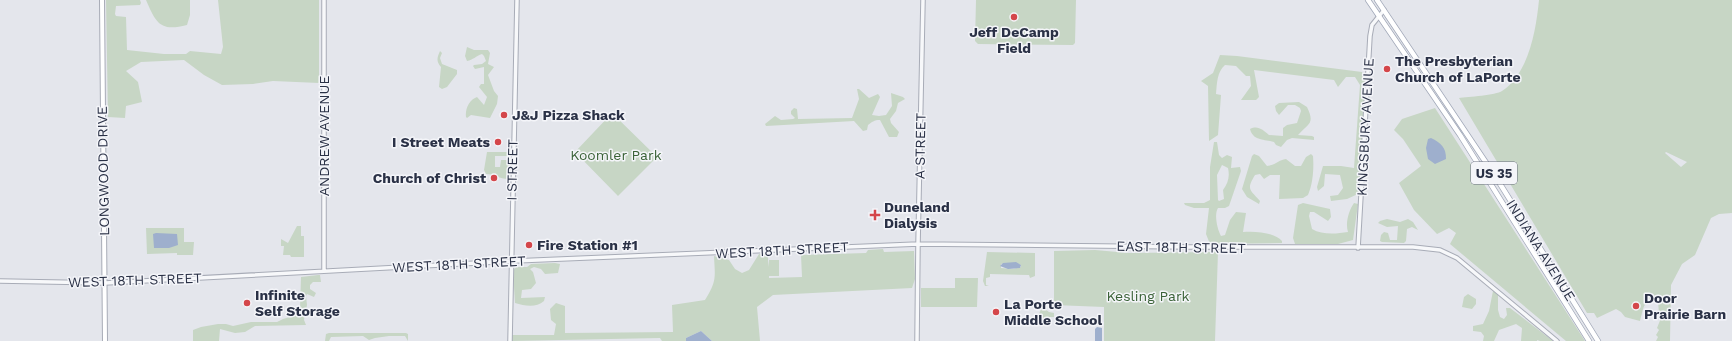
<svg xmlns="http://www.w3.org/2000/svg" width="1732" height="341" viewBox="0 0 1732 341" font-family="'Work Sans',sans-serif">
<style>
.green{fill:#c7d6c5;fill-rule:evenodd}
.water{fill:#9eafcd}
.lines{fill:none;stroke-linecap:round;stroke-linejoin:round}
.tertiary-casing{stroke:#a8acb7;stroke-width:5.5}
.secondary-casing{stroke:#a8acb7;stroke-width:6}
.primary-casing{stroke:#a2a9b9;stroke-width:6}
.tertiary{stroke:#f7f8fa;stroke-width:3.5}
.secondary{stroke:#fff;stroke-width:4}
.primary{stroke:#fff;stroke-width:4.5}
.poi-dot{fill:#d4464a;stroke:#f4f5f9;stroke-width:1.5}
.labels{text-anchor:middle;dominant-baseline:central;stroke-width:3;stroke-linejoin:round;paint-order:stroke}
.shield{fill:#f4f5f9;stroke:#676c7c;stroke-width:1}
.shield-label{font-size:13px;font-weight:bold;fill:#2a3146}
.poi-label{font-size:14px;font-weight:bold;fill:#2a3146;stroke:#f4f5f9;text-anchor:start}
.street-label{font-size:14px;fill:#2a3146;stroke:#f4f5f9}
.park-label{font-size:14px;fill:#3a6237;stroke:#f4f5f9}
</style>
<rect width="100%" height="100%" fill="#e4e6ec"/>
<path class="green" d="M106 0H140L141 3 140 5 116 6 115 14 116 16 126 17 127 50 164 54H186L190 51 221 54 223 47 218 0H319V83L273 81 253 84 222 85 204 75 184 60 141 62 126 71 138 82 142 102 126 106 125 118 108 117Z
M146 0H190V15L187 25C160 32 156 23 146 0Z
M976 0H1076L1075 43 1073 45 978 44 975 41Z
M1539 0H1732V213L1719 214 1711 218 1695 255 1682 264 1671 285 1670 341H1656L1658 337 1656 335 1659 330 1657 328 1661 318 1659 315 1658 300C1642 300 1644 308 1640 321L1625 317 1621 312 1616 309 1597 318 1594 313H1587L1459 98C1468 97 1496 95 1502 91 1529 73 1536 30 1539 0ZM1666 152 1687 162 1681 167 1665 153Z
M467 47 474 50H488L490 53 488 64 494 67 488 75 494 91 498 96 497 104 490 118 471 115 467 118 466 117C465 109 469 100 477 97L484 105 487 97 479 87 481 84H484V67L475 69 473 66 474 65 482 64 486 61 484 56 482 54C476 56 473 60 467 61L465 56Z
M440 51 442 53 440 58 442 64 457 70V74L447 87 442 89 439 87 441 67C436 61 437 58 440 51Z
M1220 55 1237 56 1362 72 1365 81 1360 193 1347 199 1331 201 1330 196 1338 195 1343 188 1340 175 1325 174 1324 186 1318 191 1317 187 1323 166H1341L1354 168 1360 85 1355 77H1346L1338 87 1334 80 1254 70 1259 97 1256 100H1241L1251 86 1250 76H1246L1236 66 1225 65C1217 72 1217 83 1216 94L1221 95 1218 135 1209 141 1208 86 1201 81 1213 73Z
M857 89H859L869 98 878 94 880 97 872 115 879 116 886 115 892 106 891 93 903 97 905 99 898 103 896 111 890 119 891 123 899 132 897 137H889L880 120C874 120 872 122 868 125L867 130 863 131 854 121 766 126 765 124 775 116 781 120 793 119 795 118 791 114V111L794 108 797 109 798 119 852 118 859 99Z
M1299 102 1307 107C1315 124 1309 123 1298 135L1312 136 1314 137V140L1292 138 1287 140 1281 147 1276 145 1274 142C1264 139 1253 141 1250 129 1258 125 1263 130 1269 135L1283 136V128L1287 125 1297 123 1301 111 1300 108 1295 105H1288L1279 115 1276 111 1275 106 1279 103Z
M1435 108 1585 341H1566L1450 244 1456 233 1449 228 1437 234 1414 210 1399 183 1421 166 1403 139 1394 130 1402 119Z
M612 113 657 157 618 196 575 152Z
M1214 142H1217L1219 155 1222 158 1227 155 1232 157 1231 168 1240 167 1241 171 1229 206 1225 208H1218C1214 214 1217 229 1221 236L1225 235 1230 220 1236 212 1246 213 1243 232C1254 231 1274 232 1282 241V243L1210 244 1206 234 1209 208H1194L1185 205 1184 203H1204L1210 200V167ZM1222 165 1228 168C1230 177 1228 183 1223 190L1224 199 1219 201 1218 200 1217 175Z
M487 152H510V156H495V167H500L501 160H510L508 179C500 179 494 174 486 174L484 170Z
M1254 154 1259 156 1267 166C1276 165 1278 160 1286 159L1295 166H1301L1306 157 1311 154 1313 156C1314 168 1313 184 1308 195L1303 198 1279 199 1280 175H1270L1264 179 1260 174 1255 175C1246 190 1250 189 1260 201L1259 204 1247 197 1242 189 1252 156Z
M1303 203 1330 209 1331 217 1328 221 1314 212H1310L1309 216 1312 229C1322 235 1336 234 1348 232 1345 223 1349 210 1354 203L1358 204 1353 240 1338 244H1295L1293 238 1298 205Z
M1387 219 1400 222 1408 219 1413 222 1418 230 1412 227 1407 229 1406 241 1404 243 1382 242 1380 241 1381 235 1384 232 1388 233 1390 240H1397L1398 226 1387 227 1378 223 1380 221Z
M297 226H301V236H304V257H291L290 255H283L284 246H281V239L288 243Z
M146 228H184V242H194L193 255H177V253L147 254Z
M883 249 884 252 914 251 915 279 912 288 773 295 757 307 760 341H712L701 331 686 338V341H662L660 338 512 341V335H554L556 324 551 320 550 309 556 303 565 306V333L673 332 672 305 705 300C717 281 715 277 714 256L729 260 735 269 742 273 749 270 759 254H768V267L769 260H779V276H769V278L802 277 801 255 866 253 868 250Z
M1095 250 1129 253 1218 252 1215 341H1104V307L1054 305V251Z
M987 252 1035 253V276L1030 278 1029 275 990 274V277L986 278V285L989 286H985L983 281ZM1006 263 1020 264 1021 267 1013 269 1001 268V264Z
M555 263 560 264 558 273 545 274 541 269 534 267 530 269 533 272 536 283 531 289 522 290 521 298 545 297 544 301C536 308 525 306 515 303L513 271 516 267H527L531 264Z
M318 275H320L321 282H313L310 285V289L316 293 314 297 307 294 306 296 307 305 304 320 306 325 255 326 245 332 235 333 220 329 219 341H193V330L201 327 218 324H226L233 326 251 322H277L283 319 297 315 300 309 301 277Z
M955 278H978L977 307H921V288H955Z
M1493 291 1498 294V310L1500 317 1504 319 1507 315 1506 308H1510L1553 341H1540L1537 340V341H1521L1522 328 1516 324 1499 330 1494 341H1483L1484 336 1481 332 1473 331V326L1483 324 1489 311Z
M1468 294 1476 299V304L1472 309 1462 307 1464 297Z
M1042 307 1049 312 1054 313V317H1045L1044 320 1040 318 1039 314Z
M329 333H406L408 334V341L405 336H389L375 338 369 340 363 336 331 337 329 341H325L326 334Z"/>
<path class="water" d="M1431 138C1441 143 1446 147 1446 159L1435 164 1428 159 1426 148 1428 139Z
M156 233 177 234 178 245 169 248H154L153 234Z
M1016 262 1021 265 1020 268 1008 269 1000 266 1003 263Z
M1097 327 1102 328V341H1095V329Z
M701 331 712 341H686V338Z"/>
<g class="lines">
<g class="tertiary-casing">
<path id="tertiary" d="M1358 248 1370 36 1372 25 1384 10
M324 271V0
M0 281 105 283 514 261 918 244 1188 247H1413L1440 250 1457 258 1557 341
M510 341 517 0
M917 341 918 244 923 0"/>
</g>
<g class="secondary-casing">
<path id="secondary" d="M102 0 105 341"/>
</g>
<g class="primary-casing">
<path id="primary" d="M1368 0 1460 135 1589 341
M1377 0 1497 179 1598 341"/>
</g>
<use href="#tertiary" class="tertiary"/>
<use href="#secondary" class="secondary"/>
<use href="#primary" class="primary"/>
</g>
<g class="poi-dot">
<circle cx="1014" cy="17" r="4"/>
<circle cx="1387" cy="69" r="4"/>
<circle cx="504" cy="115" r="4"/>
<circle cx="498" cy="142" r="4"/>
<circle cx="494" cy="178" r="4"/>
<path d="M873 209h4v4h4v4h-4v4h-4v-4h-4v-4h4z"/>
<circle cx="529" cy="245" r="4"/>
<circle cx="247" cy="303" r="4"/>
<circle cx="1636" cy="306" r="4"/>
<circle cx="996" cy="312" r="4"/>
</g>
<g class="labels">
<rect class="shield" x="1471" y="162" width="46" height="22" rx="3"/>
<g class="shield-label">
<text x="1494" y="173">US 35</text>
</g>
<g class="poi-label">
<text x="1014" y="32" text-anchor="middle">Jeff DeCamp<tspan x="1014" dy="16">Field</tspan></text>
<text x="1395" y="61">The Presbyterian<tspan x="1395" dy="16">Church of LaPorte</tspan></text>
<text x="512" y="115">J&amp;J Pizza Shack</text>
<text x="490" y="142" text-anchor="end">I Street Meats</text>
<text x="486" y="178" text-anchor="end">Church of Christ</text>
<text x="884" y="207">Duneland<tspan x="884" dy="16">Dialysis</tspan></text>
<text x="537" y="245">Fire Station #1</text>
<text x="255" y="295">Infinite<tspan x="255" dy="16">Self Storage</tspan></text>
<text x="1644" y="298">Door<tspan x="1644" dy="16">Prairie Barn</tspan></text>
<text x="1004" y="304">La Porte<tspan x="1004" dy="16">Middle School</tspan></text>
</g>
<g class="street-label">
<text transform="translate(1365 127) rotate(-87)">KINGSBURY AVENUE</text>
<text transform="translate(324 136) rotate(-90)">ANDREW AVENUE</text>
<text transform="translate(920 146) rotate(-89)">A STREET</text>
<text transform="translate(512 170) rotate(-89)">I STREET</text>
<text transform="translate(103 171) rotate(-91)">LONGWOOD DRIVE</text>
<text transform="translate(1181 247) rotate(1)">EAST 18TH STREET</text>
<text transform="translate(782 250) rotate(-3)">WEST 18TH STREET</text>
<text transform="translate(1541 250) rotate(58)">INDIANA AVENUE</text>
<text transform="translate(459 264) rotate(-3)">WEST 18TH STREET</text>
<text transform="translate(135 280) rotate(-2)">WEST 18TH STREET</text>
</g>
<g class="park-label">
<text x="616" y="155">Koomler Park</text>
<text x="1148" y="296">Kesling Park</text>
</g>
</g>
</svg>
